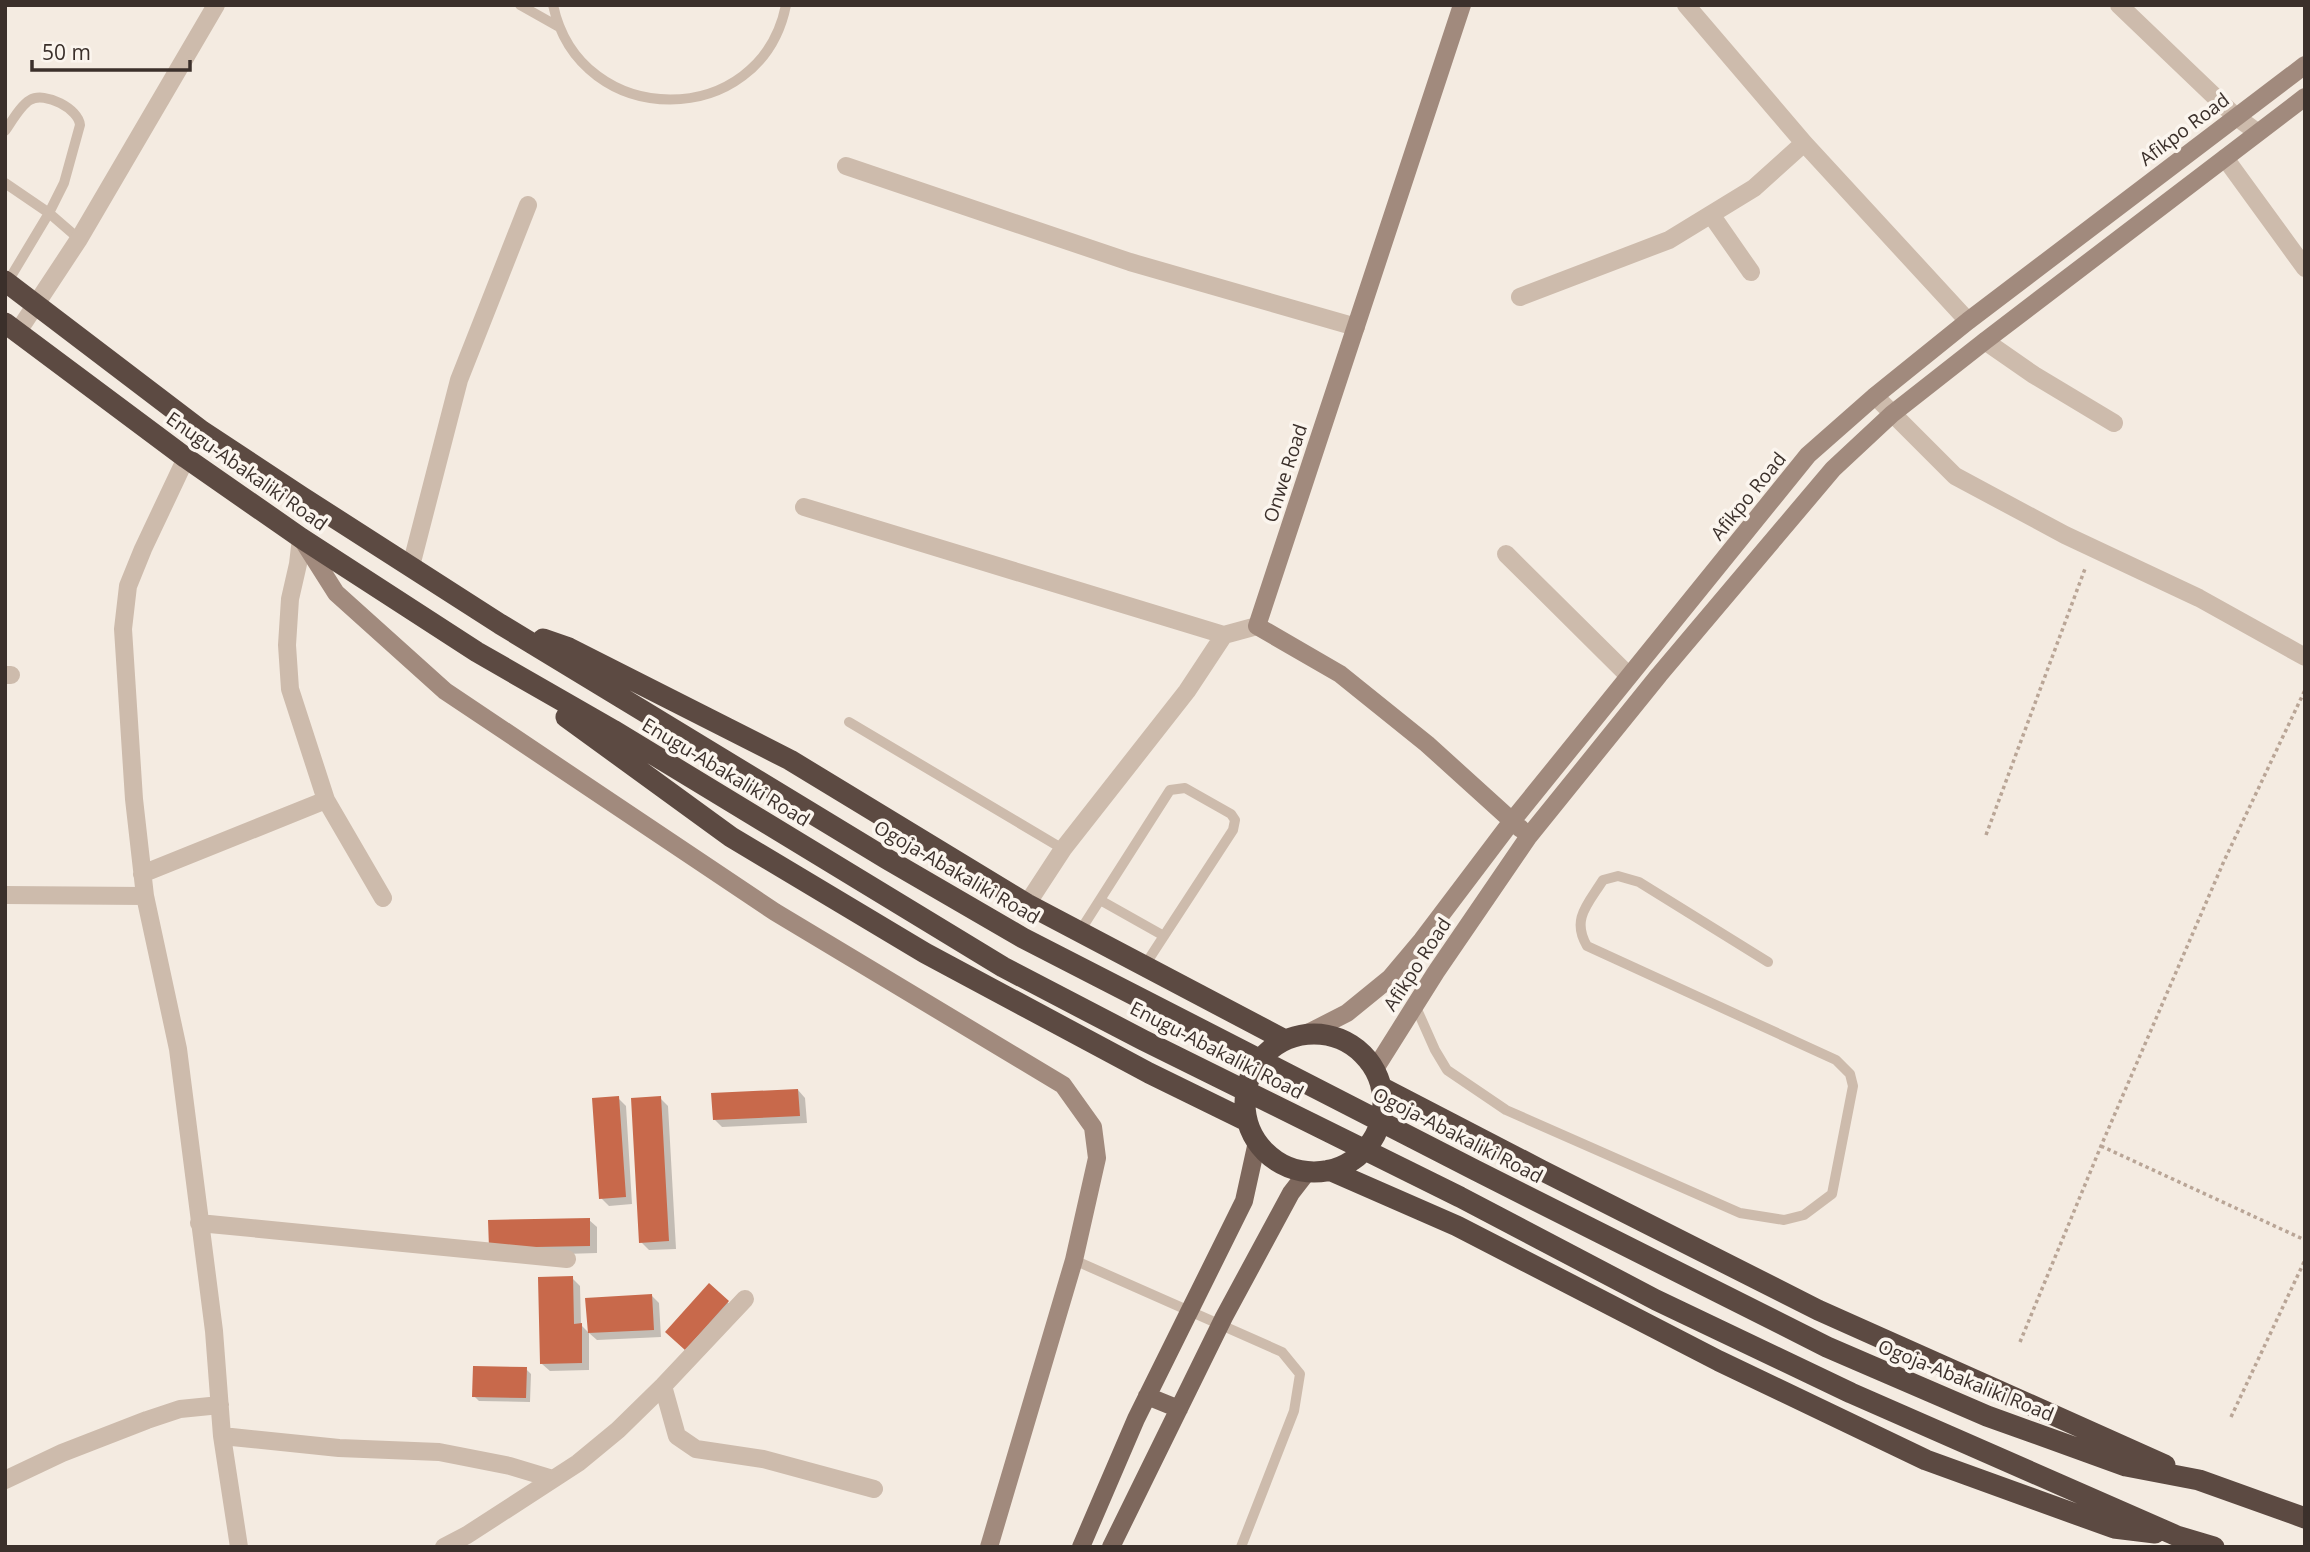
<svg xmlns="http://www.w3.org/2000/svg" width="2310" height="1552" viewBox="0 0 2310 1552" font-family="'Open Sans',sans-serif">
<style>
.shadow{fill:#0003}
.building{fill:#c8694b}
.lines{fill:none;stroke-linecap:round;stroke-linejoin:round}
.path{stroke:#b9a596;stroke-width:3.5;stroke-dasharray:3.5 3.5;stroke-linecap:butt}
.lane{stroke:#cdbbac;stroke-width:10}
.street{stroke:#cdbbac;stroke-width:18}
.secondary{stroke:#a18a7d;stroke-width:18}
.primary{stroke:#7d675c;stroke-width:18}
.highway{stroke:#5c4a42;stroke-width:21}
.labels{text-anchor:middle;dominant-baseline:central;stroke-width:7;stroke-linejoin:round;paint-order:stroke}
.street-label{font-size:19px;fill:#3b302b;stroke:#fbf5ee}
</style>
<rect width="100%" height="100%" fill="#f4ebe1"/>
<path class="shadow" d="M798 1090 805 1098 807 1123 722 1127 714 1119Z
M618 1098 626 1106 632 1204 609 1206 601 1198Z
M660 1098 668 1106 676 1249 649 1250 641 1242Z
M589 1220 597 1227V1253L499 1256Z
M572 1278 580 1286 581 1325 589 1333V1370L550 1371 542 1364Z
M709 1286 733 1307 691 1353 667 1332Z
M651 1295 659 1303 661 1337 597 1340 589 1333Z
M526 1369 531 1374 530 1402 479 1401 474 1396Z"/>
<path class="building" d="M798 1089 800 1116 713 1120 711 1093Z
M619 1096 626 1197 599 1199 592 1098Z
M661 1096 669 1241 639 1243 631 1098Z
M590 1218V1246L489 1248 488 1220Z
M573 1276 574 1324 582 1323V1363L540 1364 538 1277Z
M709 1283 729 1301 685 1350 665 1332Z
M652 1294 654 1330 588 1333 585 1298Z
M473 1366 527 1367 526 1398 472 1397Z"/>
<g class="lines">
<path class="path" d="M1986 835 2086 566
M2101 1146 2305 1240
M2020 1342 2101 1146 2224 861 2305 690
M2231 1417 2305 1260"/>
<path class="lane" d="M520 5 559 27
M553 5C580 131 761 131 786 5
M5 131C12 121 21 105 30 100 45 91 79 109 80 125L64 183 49 213 7 283
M5 183 49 213 79 239
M849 722 1063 849
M1100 900 1164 936
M1080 931 1170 790 1185 788 1231 814 1235 820 1233 830 1145 965
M1415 1005 1435 1050 1447 1070 1506 1110 1740 1213 1784 1220 1804 1215 1832 1194 1853 1086 1850 1074 1836 1060 1587 946C1571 919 1588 904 1603 880L1618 876 1639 882 1768 962
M1074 1260 1282 1352 1300 1374 1294 1411 1241 1547"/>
<path class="street" d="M1686 5 1804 143 1968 321
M2119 5 2235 116 2257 132
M2225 158 2305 268
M846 166 1130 262 1356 327
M1712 216 1751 272
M1520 297 1669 240 1754 188 1804 143
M17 333 79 239 216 5
M1985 341 2034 375 2114 423
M1875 396 1955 476 2065 535 2199 598 2305 657
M186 458 143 549 128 586 123 629 134 799 145 896 178 1049 214 1331 222 1436 239 1547
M804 507 1224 635
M301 538 298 564 290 599 287 645 290 689 326 800 383 898
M1506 554 1629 676
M411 566 459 380 528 205
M5 675H11
M142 874 326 800
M5 895 145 896
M1027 904 1063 849 1187 691 1224 635 1257 626
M199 1223 567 1259
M663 1386 677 1436 696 1449 763 1459 874 1489
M222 1436 339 1448 439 1452 510 1466 553 1479
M5 1480 62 1453 147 1420 180 1409 220 1405
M444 1547 467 1535 578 1463 618 1430 663 1386 745 1299"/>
<path class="secondary" d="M1462 5 1257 626 1340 674 1427 744 1521 829
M303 541 336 593 445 691 775 912 1063 1085 1093 1127 1097 1158 1074 1260 989 1547
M1306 1034 1347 1013 1390 978 1422 940 1512 821 1808 455 1875 396 1968 321 2305 65
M1375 1069 1436 972 1529 836 1659 675 1833 469 1892 414 1985 341 2305 97"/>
<path class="primary" d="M1147 1396 1179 1409
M1081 1547 1136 1419 1244 1201 1257 1142
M1111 1547 1224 1317 1291 1193 1308 1171"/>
<path class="highway" d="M5 281 202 431 302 497 500 624 887 859 1023 938 1475 1170 1827 1347 1987 1416 2126 1466 2199 1480 2305 1518
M5 323 186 458 301 538 477 652 613 730 1003 967 1143 1040 1460 1197 1656 1300 1851 1393 2177 1536 2214 1547
M543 639 569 648 790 760 1027 904 1285 1040
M566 717 731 837 925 953 1149 1073 1247 1121
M1245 1103a69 69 0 1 1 138 0a69 69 0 1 1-138 0Z
M1381 1087 1541 1170 1818 1310 2165 1465
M1329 1170 1457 1226 1719 1361 1926 1460 2114 1528 2155 1533"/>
</g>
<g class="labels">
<g class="street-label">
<text transform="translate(2184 129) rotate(-37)">Afikpo Road</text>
<text transform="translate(247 471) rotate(35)">Enugu-Abakaliki Road</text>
<text transform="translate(1285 473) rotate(-72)">Onwe Road</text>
<text transform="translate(1748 496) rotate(-51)">Afikpo Road</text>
<text transform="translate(726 772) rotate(31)">Enugu-Abakaliki Road</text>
<text transform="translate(957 872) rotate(30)">Ogoja-Abakaliki Road</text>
<text transform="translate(1417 964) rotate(-57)">Afikpo Road</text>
<text transform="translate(1217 1050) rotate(27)">Enugu-Abakaliki Road</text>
<text transform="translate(1458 1135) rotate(27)">Ogoja-Abakaliki Road</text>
<text transform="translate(1966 1380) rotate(22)">Ogoja-Abakaliki Road</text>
</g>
</g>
<rect width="2310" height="1552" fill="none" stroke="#3b302b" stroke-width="14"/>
<path d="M32 60v10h158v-10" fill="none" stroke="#3b302b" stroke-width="3.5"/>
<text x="42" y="60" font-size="21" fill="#3b302b" stroke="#fbf5ee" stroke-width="5" paint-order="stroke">50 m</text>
</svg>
